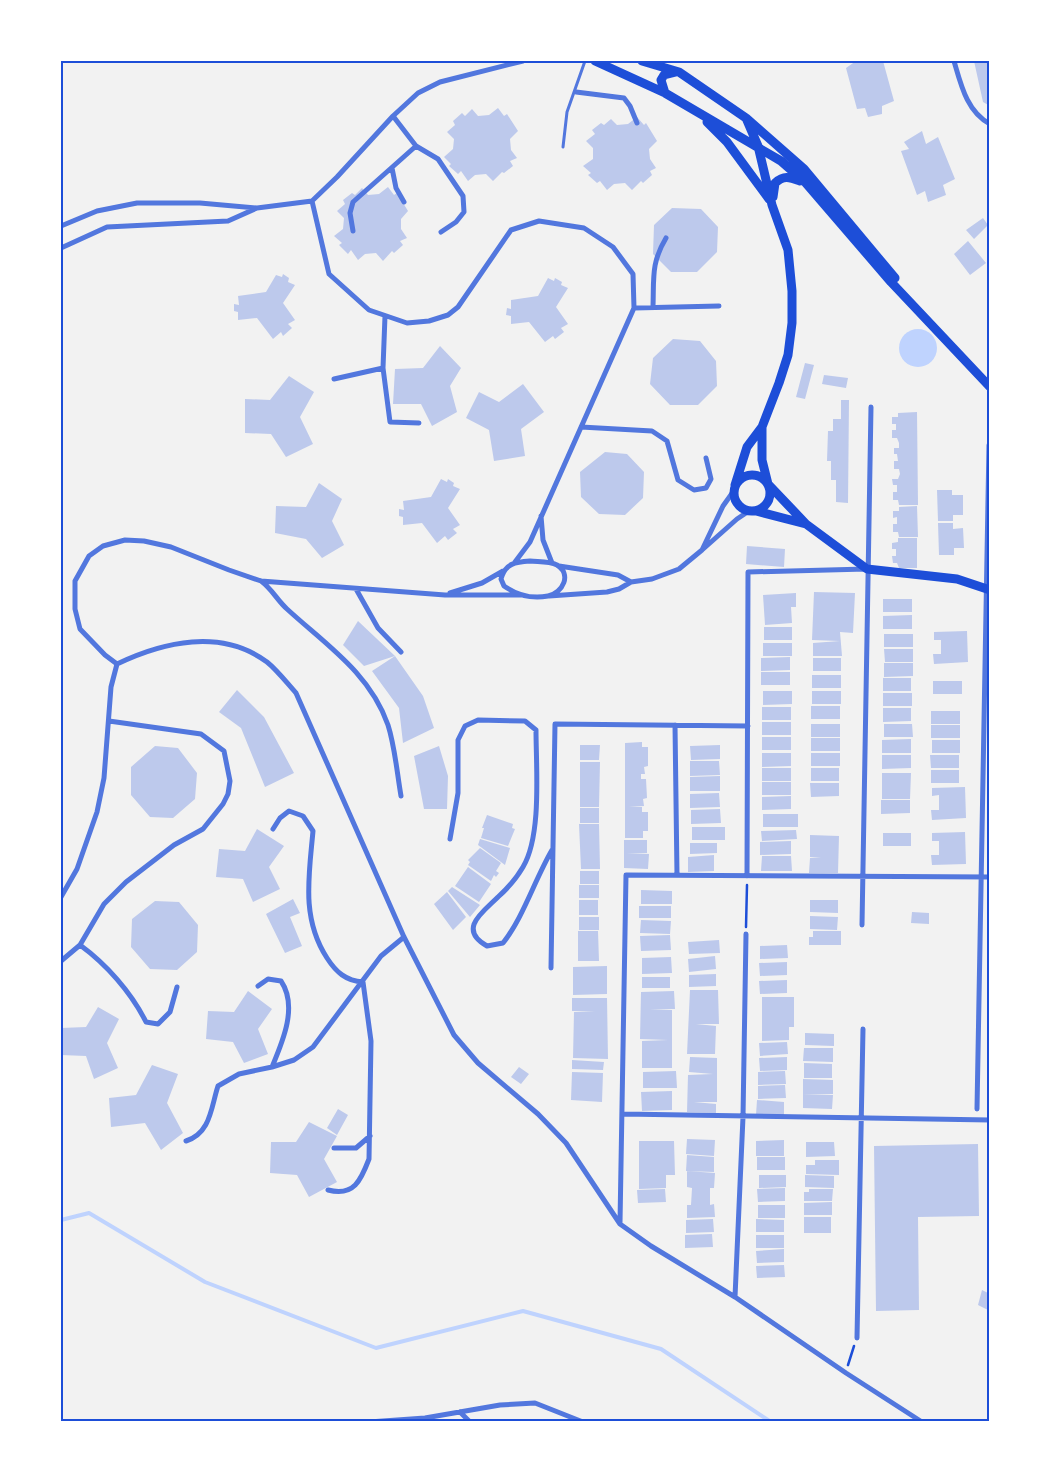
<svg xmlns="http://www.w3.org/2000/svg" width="1051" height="1483" viewBox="0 0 1051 1483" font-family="Raleway,sans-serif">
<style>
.water{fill:#bfd3fe}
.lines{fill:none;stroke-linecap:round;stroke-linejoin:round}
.stream{stroke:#bfd3fe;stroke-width:4}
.building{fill:#bdc9ec}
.path{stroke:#1d4ed8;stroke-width:2.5}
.service{stroke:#5277de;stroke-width:3}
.minor{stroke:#5277de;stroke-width:5}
.secondary{stroke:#1d4ed8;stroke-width:9}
.neatline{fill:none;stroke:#1d4ed8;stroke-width:2}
</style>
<rect width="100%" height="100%" fill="#f2f2f2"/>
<path class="water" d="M899 348a19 19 0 1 1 38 0a19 19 0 1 1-38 0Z"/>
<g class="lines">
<path class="stream" d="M61 1220 89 1213 205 1282 376 1348 523 1311 661 1349 771 1422"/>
</g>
<path class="building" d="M856 61H883L894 101 882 106V114L868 117 865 108 857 109 846 68Z
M974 61H990V106L983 102Z
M498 108 504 116 507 114 518 131 510 139 511 150 517 158 510 161 513 166 504 173 502 172 493 181 486 174 475 175 468 181 461 171 458 174 449 166 451 164 444 157 453 149 454 139 447 132 455 125 453 121 462 113 465 116 472 109 478 116 489 115Z
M637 117 644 125 646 123 657 141 649 149 650 159 656 168 650 171 652 175 643 183 641 181 632 190 625 183 614 184 607 190 600 181 597 183 588 175 591 173 583 166 593 159V148L586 141 595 134 592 130 601 123 604 125 611 119 617 125 628 124Z
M922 131 926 144 938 137 955 179 943 185 946 195 928 202 925 191 917 195 901 151 909 149 904 142Z
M388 187 394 195 397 193 408 211 401 219V229L407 238 400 241 403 245 394 253 392 251 383 261 376 253 365 254 358 260 351 250 348 254 339 245 342 243 334 236 343 229 344 218 337 211 345 204 343 200 352 193 355 195 362 188 368 195 379 194Z
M672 208 701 209 718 227 717 252 697 272H671L653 254 654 225Z
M983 218 988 225 974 239 966 230Z
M968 241 986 263 970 275 954 254Z
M283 274 289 278 288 282 295 285 283 303 295 320 288 324 292 328 283 336 281 332 273 339 257 318 238 320V312L234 311V304L239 305 238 296 266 292 276 275 282 277Z
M548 278 554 281 555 278 562 282 561 285 568 288 556 307 568 324 561 328 564 332 555 339 553 336 545 342 529 322 511 324V316L506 315 507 308 511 309V300L538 296Z
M673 339 700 341 716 361 717 386 698 405H670L650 384 653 358Z
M440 346 461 368 450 386 457 412 432 426 421 404H393L395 369 423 368Z
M805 363 814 365 805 399 796 397Z
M824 375 848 378 846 388 822 384Z
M289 376 314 392 300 417 313 444 286 457 271 434 245 433V399L270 400Z
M523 384 544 412 521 429 525 456 494 461 489 430 466 418 479 392 499 402Z
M841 400H849L848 503 836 502V480H831V461H827L828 431H833V419H841Z
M917 412 918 505H899L898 500H893V492H897V485H893L892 479H898L900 474 899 469H894V461H898L897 454H894V448H899V443L897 438H892V430H896V424H892V417H898V413Z
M605 452 627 454 644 472 643 498 625 515 599 514 581 497 580 472Z
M441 479 447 482 448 479 454 483 453 486 460 489 448 508 460 525 453 529 457 533 448 540 445 536 437 543 422 523 403 525V517L399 516V509L404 510 403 501 431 497Z
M319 483 342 499 332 521 344 545 322 558 306 539 275 533 276 506 306 507Z
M937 490H952V495H963V515H953V521H938Z
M917 506 918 537H899L898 532H893V524H897V517L893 518V511H899V507Z
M938 523H953V529L963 528 964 548H954V555H939Z
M898 538H917V568H899L897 563H893L892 556H896V549H892V543L898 542Z
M747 546 785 549 784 567 746 564Z
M814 592 855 593 853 633 840 632 842 656H813V643L840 641 812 640Z
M796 593V607H791L792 623 765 625 763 595Z
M883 599H912V612H883Z
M912 615V629H883V616Z
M358 621 395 656 423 696 434 728 403 743 399 708 372 671 395 656 364 666 343 645Z
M764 627H792V640H764Z
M967 631 968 662 934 664 933 654H941V640H934V632Z
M884 634H913V647H884Z
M763 643H792V656H763Z
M884 649H913V662H885Z
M790 657V670L761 671V658Z
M813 658H841V671H813Z
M884 663H913V676L884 677Z
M761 672H790V685H761Z
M812 675H841V688H812Z
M883 678H911V691H883Z
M933 681H962V694H933Z
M237 690 264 717 294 773 265 787 241 728 219 712Z
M763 691H792V704L763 705Z
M812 691H841V704H812Z
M883 693H912V706H883Z
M811 706H840V719H811Z
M762 707H791V720H762Z
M883 708H911V721L883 722Z
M931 711H960V724H931Z
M762 722H791V735H762Z
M811 724H840V737H811Z
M884 724H912L913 737H884Z
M931 725H960V738H931Z
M762 737H791V750H762Z
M811 738H840V751H811Z
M911 739V753H882V740Z
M932 740H960V753H932Z
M642 742V747H648V766L644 767 645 774H641V779H646L647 798 643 799 644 806 629 807H642V812H648V831H643V838H625V743Z
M580 745H600L599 760H580Z
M720 745V759L691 760 690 746Z
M155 746 178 748 197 773 195 799 173 818 150 817 131 795V767Z
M439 746 448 776 447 809H424L414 756Z
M762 753H791V766L762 767Z
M811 753H840V766H811Z
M882 755H911V768L882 769Z
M930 755H959V768H931Z
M690 761H719L720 775 690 776Z
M580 762H600L599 807H580Z
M762 768H791V781H762Z
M811 768H839V781H811Z
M931 770H959V783H931Z
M882 773H911L910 799H882Z
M720 776V791H690V777Z
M762 782H791V795H762Z
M810 783H839V796L811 797Z
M965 787 966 818 932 820 931 810H939V795L932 796V788Z
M719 793 720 807 690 808V794Z
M791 796V809L762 810V797Z
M881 800H910V813L881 814Z
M580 808H599V823H580Z
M720 809 721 823 691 824V810Z
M763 814H798V827H763Z
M487 815 513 824 512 828 515 829 508 846 481 838 484 828H482Z
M579 824H599L600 869H581Z
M692 827H725V840H692Z
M257 829 284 846 269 867 280 889 253 902 243 879 216 877 219 849 245 851Z
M796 830 797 839 762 841 761 831Z
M965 832 966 864 932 865 931 855H939V841H932V833Z
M883 833H911V846H883Z
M810 835 839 836 838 873H809L810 858H821L810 857Z
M480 839 510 848 505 865 478 845Z
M624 840H647V853H627L649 854 648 869 624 868Z
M791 841V854L760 855V842Z
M690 843H717V853L690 854Z
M480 848 501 863 496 871 499 873 496 877 494 875 491 881 468 865 470 862 468 860Z
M714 855V871L688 872V857Z
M762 856H791L792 871H761Z
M468 867 491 884 479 902 455 886Z
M580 871H599V884H580Z
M579 885H599V898H579Z
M452 887 480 905 470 917 448 891Z
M641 890 672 891V904H641Z
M447 892 466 917 453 930 434 904Z
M293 899 300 913 290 917 302 946 285 953 266 914Z
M579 900H598V915H579Z
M810 900H838V913L810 912Z
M155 901 179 902 198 925 197 952 177 970 150 969 131 947 132 919Z
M639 906H671V918H639Z
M912 912 929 913V924L911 923Z
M810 916 838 917 837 930 810 929Z
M579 917H599V930H579Z
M641 920 671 921 670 934 640 933Z
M578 931H598L599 961H578Z
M813 931H841V945H809V937H813Z
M670 935 671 950 641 951 640 936Z
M719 940 720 953 689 954 688 942Z
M787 945 788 958 760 959V946Z
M715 956 716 969 689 972 688 959Z
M671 957 672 973 642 974V958Z
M787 962V975L760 976 759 963Z
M607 966V994L573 995V967Z
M716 974V986L689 987V975Z
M642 977H670V988H642Z
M787 980V993L760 994 759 981Z
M690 990H718L719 1024H696L716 1026 715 1054H687Z
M248 991 272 1009 258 1029 268 1054 244 1063 233 1042 206 1039 208 1011 234 1012Z
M674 991 675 1009H650L672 1010V1068H642V1041L668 1040 640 1039 641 992Z
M762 997H794V1027H789V1040L762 1041Z
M572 998H607L608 1059 573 1058 574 1012 595 1011H572Z
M98 1007 119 1019 107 1043 118 1068 94 1079 86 1056 61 1055V1028L86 1027Z
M805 1033 834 1034V1046L805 1045Z
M787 1042 788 1054 760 1056 759 1043Z
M804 1048H833V1062L803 1061Z
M690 1057 717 1058V1102H694L716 1104V1113L687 1112 688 1075 713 1074 689 1072Z
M787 1057V1070L760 1071 759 1058Z
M572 1060 604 1062 603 1070 572 1069Z
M804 1063 832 1064V1078H804Z
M152 1065 178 1074 167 1103 183 1133 161 1150 145 1123 111 1127 109 1098 136 1095Z
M519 1067 529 1074 521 1084 511 1077Z
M676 1071 677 1088H643V1072Z
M785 1071 786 1084 758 1085V1072Z
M572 1072 603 1073 602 1102 571 1100Z
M803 1079 833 1080V1094H803Z
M785 1085 786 1098 758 1099V1086Z
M672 1091V1110L642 1111 641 1092Z
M803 1094 833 1095 832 1109 803 1108Z
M757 1100 784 1102V1116L756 1115Z
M338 1109 348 1115 337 1135 327 1128Z
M309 1122 337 1136 324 1159 337 1182 309 1197 297 1175 270 1173 271 1142H296Z
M687 1139 715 1140 714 1156 686 1154Z
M784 1140V1156H756V1141Z
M639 1141H674L675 1175H666V1188L639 1189Z
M806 1142H834L835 1156 806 1157Z
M978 1144 979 1216 918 1217 919 1310 876 1311 874 1146Z
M687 1155 714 1157V1172L686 1171Z
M757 1157H785V1170H757Z
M815 1160H839V1175L806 1174V1165H815Z
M687 1171 715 1173 714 1188H710V1205L714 1204 715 1217 687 1218V1205H691L692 1188 687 1187Z
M759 1175H786V1187L759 1188Z
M805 1175 834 1176V1188L805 1187Z
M785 1188V1201L758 1202 757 1189Z
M665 1189 666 1202 638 1203 637 1190Z
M809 1189H833L832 1201H804V1192H809Z
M832 1202V1215H804V1203Z
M758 1205H785V1218H758Z
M804 1217H831V1233H804Z
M713 1219 714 1232 686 1233V1220Z
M756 1219 784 1220V1232H756Z
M712 1234 713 1247 685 1248V1235Z
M756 1235H784V1248H756Z
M784 1249V1262L757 1263 756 1251Z
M784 1265 785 1277 757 1278 756 1266Z
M982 1290 990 1294V1311L978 1305Z"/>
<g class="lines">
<path class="path" d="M746 927 747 885
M848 1365 854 1346"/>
<path class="service" d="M563 147 567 112 585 61"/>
<path class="minor" d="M954 61C961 85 967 112 990 124
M576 92 624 98 630 106 637 123
M393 116 416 146 438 159 463 196 464 212 456 222 441 232
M392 168 396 188 404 202
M312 201 329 274 369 310 407 323 429 321 448 315 458 307 511 230 539 221 584 228 613 247 633 274 634 308 530 542 515 562
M61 226 97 211 137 203H200L257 208 312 201 337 177 393 116 418 93 440 82 523 61
M353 231 350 213 353 202 416 146
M61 248 107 227 228 221 257 208
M653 306C654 278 651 263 666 238
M634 308 719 306
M383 368 390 422 419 423
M334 379 383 368 385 316
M581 427 652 431 667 441 678 480 694 490 706 488 711 479 706 458
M733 492 723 506 702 550 737 519 749 511
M541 516 543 540 552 563
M530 561C538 562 549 561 557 565 572 574 563 593 548 596 533 599 517 595 504 586L501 579C505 563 516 562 530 561Z
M559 566 618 575 631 582
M261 581C272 589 277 600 287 609 325 644 370 673 388 725 395 747 397 773 401 796
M356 589 378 628 401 652
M450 593 482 583 503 571
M549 596 607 592 619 589 631 582 652 579 679 569 702 550
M117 664C163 642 221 628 267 662 277 670 287 683 296 693L404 937 454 1035 478 1063 538 1114 566 1143 620 1224 651 1246 735 1297 846 1373 922 1422
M117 664 105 655 80 629 75 609V581L89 556 103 546 125 540 144 541 171 547 229 570 261 581 445 595H521
M675 725 677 875
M273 829 280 818 289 811 303 816 313 831C309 876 301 918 327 958 336 972 346 981 363 982L371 1041 369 1159C361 1180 354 1197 328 1190
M450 839 458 793V740L465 726 478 720 525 721 536 730C536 768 542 835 523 867 516 879 508 888 498 897 483 912 457 929 487 946L503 943C523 918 535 879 552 850
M747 876 748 572 866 569
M61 897 77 869 97 812 104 778 111 687 117 664
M862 925 871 407
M80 945C106 964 131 992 146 1022L158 1024 170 1012 177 987
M61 961 80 945 104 904 126 882 174 845 203 829 223 804 228 794 230 781 224 751 201 734 109 721
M551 968 555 724 748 726
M258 986 268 979 281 981C298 1006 283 1041 272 1067
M977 1109 989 445
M623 1114 990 1120
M186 1141C211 1133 211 1107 218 1086L239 1074 272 1067 294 1060 313 1047 381 956 404 937
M334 1148H356L370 1136
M620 1223 626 875 990 877
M735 1297 743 1117 746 934
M857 1338 863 1029
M460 1412 470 1422
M369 1422 425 1418 500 1405 535 1403 583 1422"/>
<path class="secondary" d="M595 61 665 93 781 161 805 182 891 282 990 387
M642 61 679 72 746 118 804 169 895 278
M665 93 661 80 664 75 676 72
M707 122 727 142 769 199
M773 197 775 183C784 175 789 177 800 181
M762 427V460L768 484 806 524 867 569 957 579 990 590
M734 493a18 18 0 1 1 36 0a18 18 0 1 1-36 0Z
M735 485 747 447 762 427 779 383 788 355 792 323V291L788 250 772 205 758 146 746 118
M756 511 806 524"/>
</g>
<rect width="1051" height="1483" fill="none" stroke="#ffffff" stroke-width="125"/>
<rect x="62" y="62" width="926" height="1358" class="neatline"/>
</svg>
